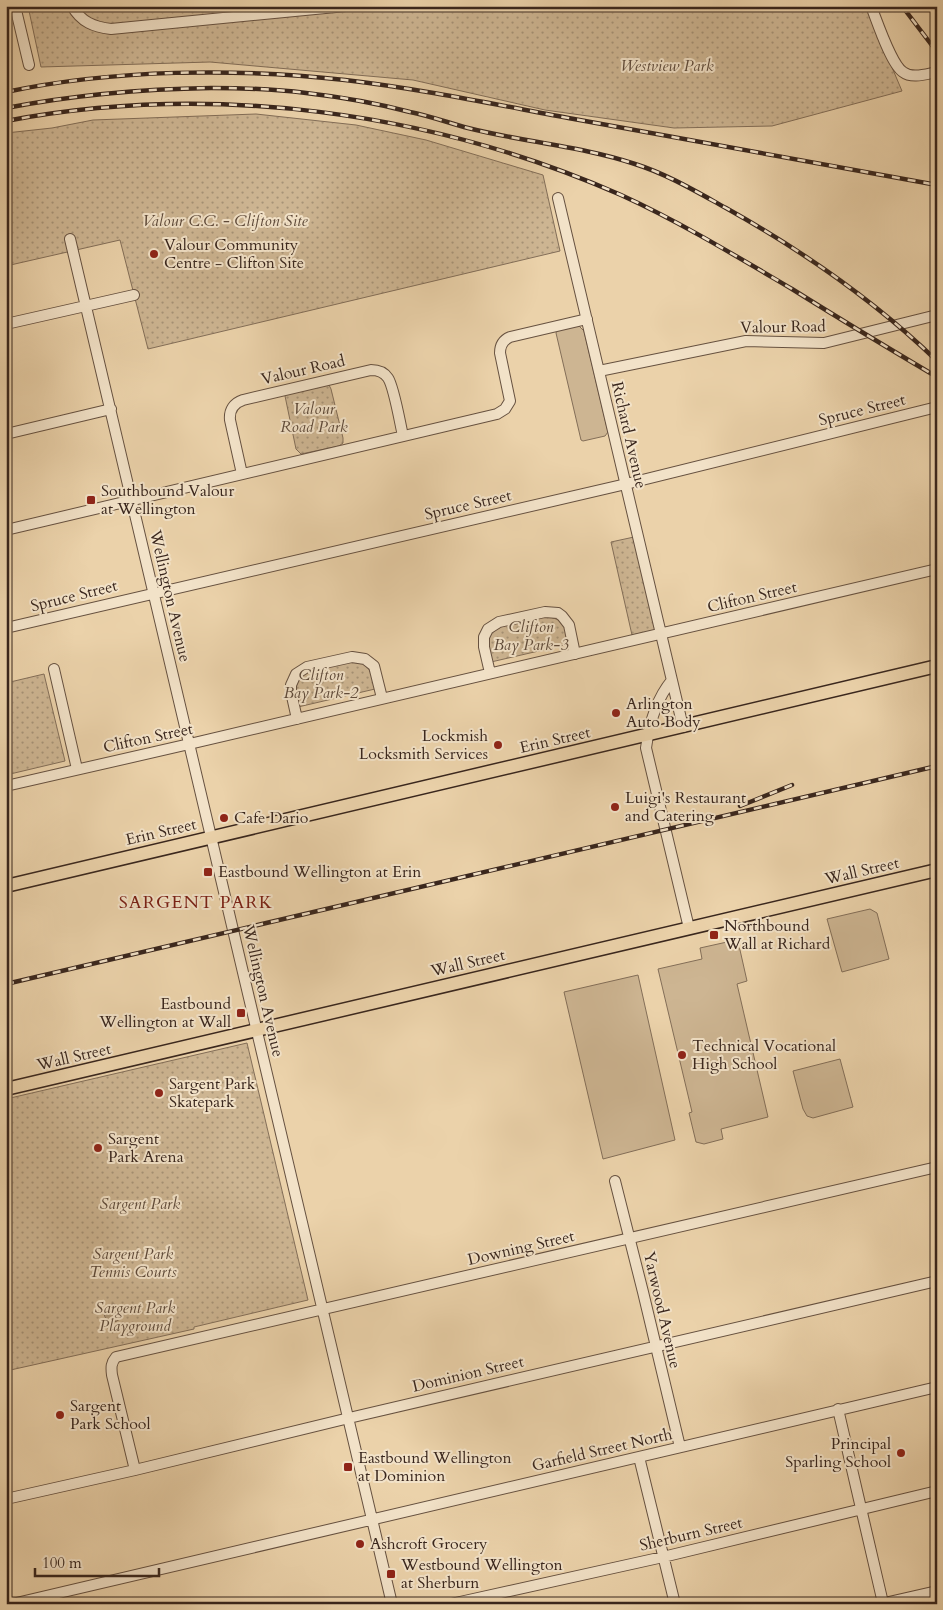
<svg xmlns="http://www.w3.org/2000/svg" width="943" height="1610" viewBox="0 0 943 1610" font-family="Cardo,serif">
<style>
.grass{fill:#cdb592;stroke:#836e58}
.park{fill:url(#park-dots);stroke:#836e58}
.water{fill:#ae987a;stroke:#7f6a55}
.lines{fill:none;stroke-linecap:round;stroke-linejoin:round}
.minor-casing{stroke:#665140;stroke-width:12}
.major-casing{stroke:#39261d;stroke-width:15}
.minor{stroke:#f2e2c8;stroke-width:10}
.major{stroke:#ebd2aa;stroke-width:12}
.rail-casing{stroke:#39261d;stroke-width:4.5}
.rail{stroke:#f2e2c8;stroke-width:2.5;stroke-dasharray:8;stroke-linecap:butt}
.poi-dot{fill:#8f2418;stroke:#f2e2c8;stroke-width:2}
.labels{text-anchor:middle;dominant-baseline:central;stroke-width:4;stroke-linejoin:round;paint-order:stroke}
.park-label{font-size:16px;font-style:italic;fill:#5e4a3a;stroke:#f2e2c8}
.poi-label{font-size:16px;fill:#39261d;stroke:#f2e2c8;text-anchor:start}
.street-label{font-size:16px;fill:#39261d;stroke:#f2e2c8}
.neighbourhood-label{font-size:18px;letter-spacing:1px;fill:#7a1f14;stroke:#f2e2c8}
</style>
<defs>
<pattern id="park-dots" width="8" height="8" patternUnits="userSpaceOnUse" patternTransform="scale(1.25)"><rect width="8" height="8" fill="#cdb592"/><path d="M2 2h.1M6 6h.1" fill="none" stroke="#a79377" stroke-width="1.8" stroke-linecap="round"/></pattern>
</defs>
<rect width="100%" height="100%" fill="#ebd2aa"/>
<filter id="stains"><feTurbulence type="fractalNoise" baseFrequency=".004" numOctaves="4"/><feColorMatrix values="0 0 0 0 .2 0 0 0 0 .09 0 0 0 0 .02 0 0 0 .5 -.17"/></filter>
<radialGradient id="worn" r=".72"><stop offset=".6" stop-color="#630" stop-opacity="0"/><stop offset="1" stop-color="#630" stop-opacity=".3"/></radialGradient>
<path class="grass" d="M576 326H579L584 331 608 432 605 436 583 441 581 440 556 333 557 330Z
M870 909 877 913 889 959 842 972 827 919Z
M727 942 738 946 740 950 747 981 737 984 768 1117 721 1129 723 1139 704 1144 696 1142 689 1113 692 1112 658 969 702 959 700 948Z
M638 975 675 1140 603 1159 564 992Z
M840 1059 853 1107 813 1118 807 1116 803 1109 793 1071Z"/>
<path class="park" d="M28 6H866L902 91 772 126 674 128 545 110 413 80 210 62 41 67Z
M256 114 356 125 426 140 543 175 560 251 148 349 120 240 6 266V133L52 128 93 120Z
M329 385 331 389 343 438V443L339 446 301 454 296 449 285 396 287 393Z
M634 537 655 630 632 635 611 542Z
M545 616C566 620 564 625 569 644L491 662C490 656 486 645 488 639 493 623 531 619 545 616Z
M353 661C371 664 371 673 375 689L298 707 295 693V683L305 671Z
M44 674 65 761 6 775V683Z
M247 1043 308 1300 194 1327V1329L6 1371V1099Z"/>
<path class="water" d="M104 1313a9 9 0 1 1 18 0a9 9 0 1 1-18 0Z"/>
<g class="lines">
<g class="minor-casing">
<path id="minor" d="M15 6 29 65
M72 6C81 22 94 27 111 29L346 6
M871 6C877 21 891 64 903 72 912 79 926 74 937 72
M558 198 683 727
M70 239 392 1604
M6 324 134 295
M599 371 746 341 824 343 937 315
M6 434 111 409
M242 474 230 420C229 410 234 403 243 400L371 370C378 370 384 372 388 378 394 387 400 423 403 436
M6 530 497 414 505 409 510 401 500 353C500 346 503 340 510 337L587 319
M6 628 626 484 937 407
M54 669 77 769
M490 673 484 647V637L488 629 499 622 545 612 558 613 562 616 569 625 575 654
M672 680C657 698 649 725 646 748L689 928
M297 719 291 692V685L296 674 307 667 352 657 365 659 374 666 382 698
M6 786 198 742 937 569
M615 1181 643 1292 680 1447
M838 1409 883 1603
M639 1457 675 1604
M135 1470 112 1375C111 1367 111 1363 116 1357L937 1167
M6 1499 135 1470 349 1418 937 1281
M12 1604 937 1387
M451 1604 663 1557 937 1491
M880 1604 937 1591"/>
</g>
<g class="major-casing">
<path id="major" d="M6 886 937 666
M6 1089 937 870"/>
</g>
<use href="#minor" class="minor"/>
<use href="#major" class="major"/>
<g class="rail-casing">
<path id="rail" d="M902 6 937 52
M6 92C115 69 236 68 345 80 422 89 498 105 574 119 695 141 816 163 937 185
M6 108C74 95 142 89 211 88 243 88 275 89 306 93 341 97 376 103 410 112 430 116 449 123 468 128 523 142 581 146 635 164 667 174 697 192 726 208 801 250 874 300 937 361
M6 121C212 82 430 111 621 195 680 222 736 256 792 289 840 319 888 348 937 377
M740 806 792 785
M6 984 937 766"/>
</g>
<use href="#rail" class="rail"/>
</g>
<g class="poi-dot">
<circle cx="154" cy="254" r="5"/>
<rect x="86" y="495" width="10" height="10" rx="2.5"/>
<circle cx="616" cy="713" r="5"/>
<circle cx="498" cy="745" r="5"/>
<circle cx="615" cy="807" r="5"/>
<circle cx="224" cy="818" r="5"/>
<rect x="203" y="867" width="10" height="10" rx="2.5"/>
<rect x="709" y="930" width="10" height="10" rx="2.5"/>
<rect x="236" y="1008" width="10" height="10" rx="2.5"/>
<circle cx="682" cy="1055" r="5"/>
<circle cx="159" cy="1093" r="5"/>
<circle cx="98" cy="1148" r="5"/>
<circle cx="60" cy="1415" r="5"/>
<circle cx="901" cy="1453" r="5"/>
<rect x="343" y="1462" width="10" height="10" rx="2.5"/>
<circle cx="360" cy="1544" r="5"/>
<rect x="386" y="1569" width="10" height="10" rx="2.5"/>
</g>
<g class="labels">
<g class="park-label">
<text x="667" y="66">Westview Park</text>
<text x="225" y="221">Valour C.C. - Clifton Site</text>
<text x="314" y="409">Valour<tspan x="314" dy="18">Road Park</tspan></text>
<text x="531" y="627">Clifton<tspan x="531" dy="18">Bay Park-3</tspan></text>
<text x="321" y="675">Clifton<tspan x="321" dy="18">Bay Park-2</tspan></text>
<text x="140" y="1204">Sargent Park</text>
<text x="133" y="1254">Sargent Park<tspan x="133" dy="18">Tennis Courts</tspan></text>
<text x="135" y="1308">Sargent Park<tspan x="135" dy="18">Playground</tspan></text>
</g>
<g class="poi-label">
<text x="164" y="245">Valour Community<tspan x="164" dy="18">Centre - Clifton Site</tspan></text>
<text x="101" y="491">Southbound Valour<tspan x="101" dy="18">at Wellington</tspan></text>
<text x="626" y="704">Arlington<tspan x="626" dy="18">Auto Body</tspan></text>
<text x="488" y="736" text-anchor="end">Lockmish<tspan x="488" dy="18">Locksmith Services</tspan></text>
<text x="625" y="798">Luigi's Restaurant<tspan x="625" dy="18">and Catering</tspan></text>
<text x="234" y="818">Cafe Dario</text>
<text x="218" y="872">Eastbound Wellington at Erin</text>
<text x="724" y="926">Northbound<tspan x="724" dy="18">Wall at Richard</tspan></text>
<text x="231" y="1004" text-anchor="end">Eastbound<tspan x="231" dy="18">Wellington at Wall</tspan></text>
<text x="692" y="1046">Technical Vocational<tspan x="692" dy="18">High School</tspan></text>
<text x="169" y="1084">Sargent Park<tspan x="169" dy="18">Skatepark</tspan></text>
<text x="108" y="1139">Sargent<tspan x="108" dy="18">Park Arena</tspan></text>
<text x="70" y="1406">Sargent<tspan x="70" dy="18">Park School</tspan></text>
<text x="891" y="1444" text-anchor="end">Principal<tspan x="891" dy="18">Sparling School</tspan></text>
<text x="358" y="1458">Eastbound Wellington<tspan x="358" dy="18">at Dominion</tspan></text>
<text x="370" y="1544">Ashcroft Grocery</text>
<text x="401" y="1565">Westbound Wellington<tspan x="401" dy="18">at Sherburn</tspan></text>
</g>
<g class="street-label">
<text transform="translate(783 327) rotate(-1)">Valour Road</text>
<text transform="translate(303 370) rotate(-13)">Valour Road</text>
<text transform="translate(862 410) rotate(-14)">Spruce Street</text>
<text transform="translate(629 435) rotate(77)">Richard Avenue</text>
<text transform="translate(468 505) rotate(-13)">Spruce Street</text>
<text transform="translate(74 596) rotate(-14)">Spruce Street</text>
<text transform="translate(170 596) rotate(77)">Wellington Avenue</text>
<text transform="translate(752 597) rotate(-13)">Clifton Street</text>
<text transform="translate(148 738) rotate(-12)">Clifton Street</text>
<text transform="translate(555 740) rotate(-13)">Erin Street</text>
<text transform="translate(161 832) rotate(-13)">Erin Street</text>
<text transform="translate(862 871) rotate(-13)">Wall Street</text>
<text transform="translate(468 963) rotate(-13)">Wall Street</text>
<text transform="translate(263 991) rotate(77)">Wellington Avenue</text>
<text transform="translate(74 1057) rotate(-13)">Wall Street</text>
<text transform="translate(521 1248) rotate(-13)">Downing Street</text>
<text transform="translate(662 1310) rotate(77)">Yarwood Avenue</text>
<text transform="translate(468 1374) rotate(-13)">Dominion Street</text>
<text transform="translate(602 1450) rotate(-13)">Garfield Street North</text>
<text transform="translate(691 1534) rotate(-13)">Sherburn Street</text>
</g>
<g class="neighbourhood-label">
<text x="196" y="902">SARGENT PARK</text>
</g>
</g>
<rect width="943" height="1610" fill="none" stroke="#ebd2aa" stroke-width="25"/>
<rect x="8" y="8" width="928" height="1595" fill="none" stroke="#39261d" stroke-width="2.5"/>
<rect x="12" y="12" width="918" height="1585" fill="none" stroke="#39261d"/>
<path d="M35 1568v8h124v-8" fill="none" stroke="#39261d" stroke-width="2.5"/>
<text x="42" y="1568" font-size="15" fill="#39261d" stroke="#f2e2c8" stroke-width="4" paint-order="stroke">100 m</text>
<rect width="100%" height="100%" filter="url(#stains)"/>
<rect width="100%" height="100%" fill="url(#worn)"/>
</svg>
